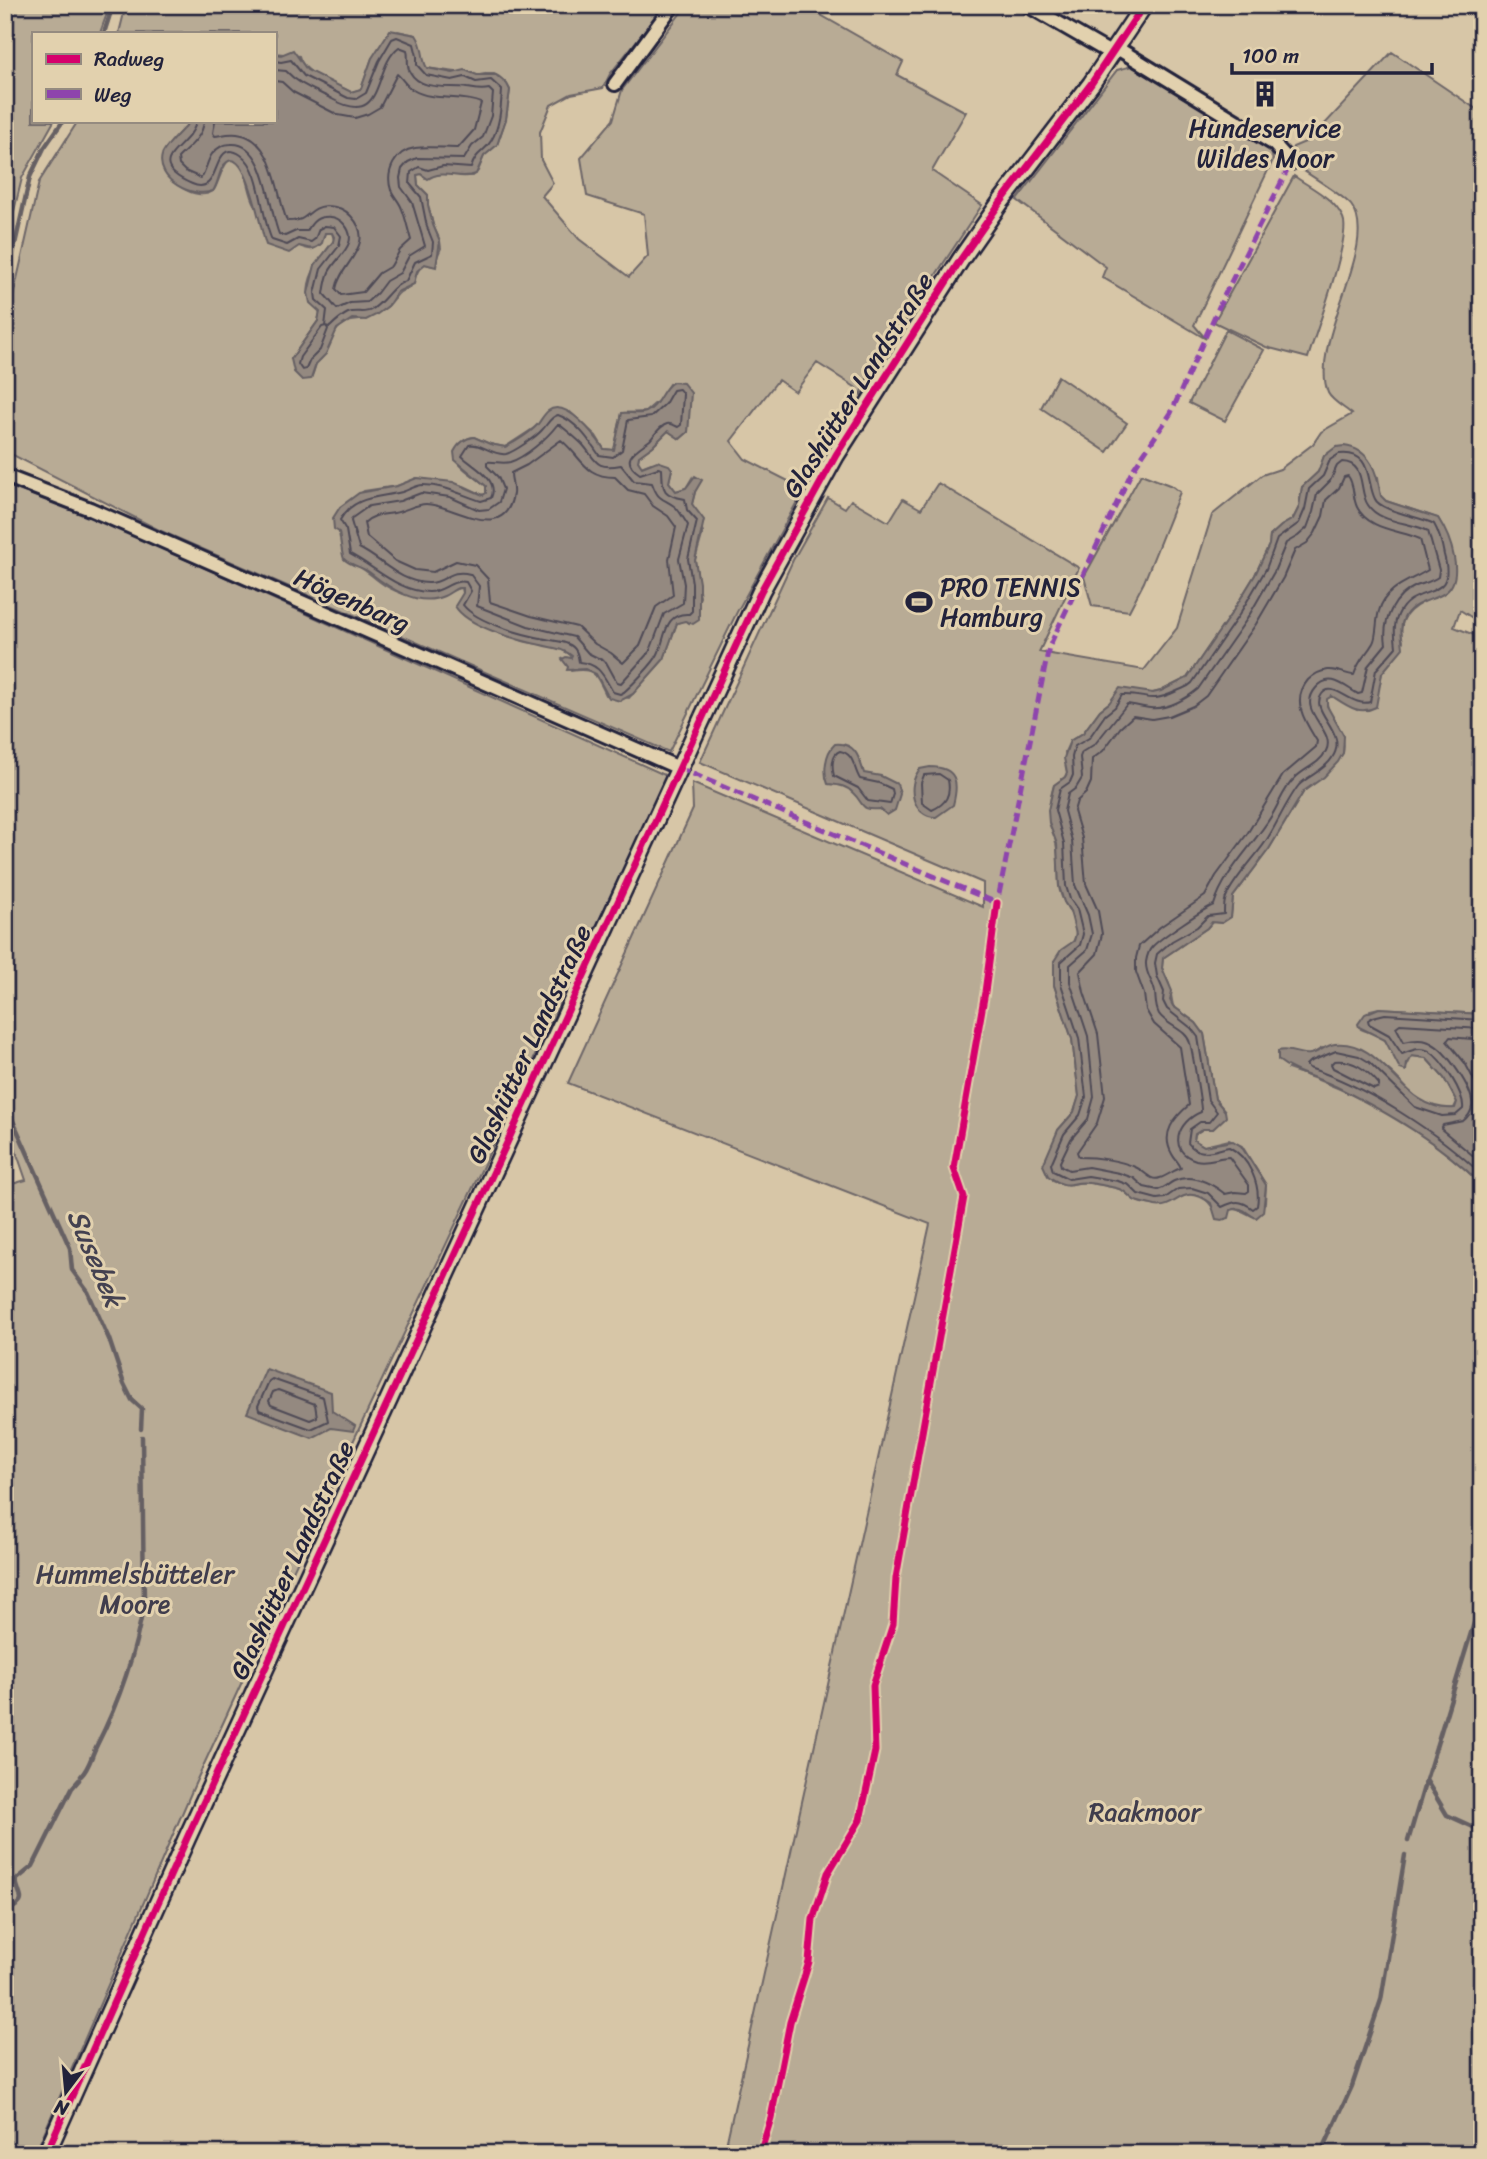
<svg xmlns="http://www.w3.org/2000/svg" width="1487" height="2159" viewBox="0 0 1487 2159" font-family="Sriracha,sans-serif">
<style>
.green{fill:#b8ab95;stroke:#6d6668;stroke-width:2;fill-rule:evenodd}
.water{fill:#948980;stroke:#666064;stroke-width:2}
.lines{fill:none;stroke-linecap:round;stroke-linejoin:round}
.shore{stroke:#504b57;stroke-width:2}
.stream{stroke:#666064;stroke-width:4.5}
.street-casing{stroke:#22223b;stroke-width:18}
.secondary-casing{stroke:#22223b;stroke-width:21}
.street{stroke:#e2d1ae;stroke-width:12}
.secondary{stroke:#e2d1ae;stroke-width:16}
.quiet{stroke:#8e44ad;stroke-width:5;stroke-dasharray:10 5;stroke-linecap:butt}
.cycleway-casing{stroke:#e2d1ae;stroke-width:11}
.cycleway{stroke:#d6006c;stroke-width:7}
.labels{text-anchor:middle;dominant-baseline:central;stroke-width:6;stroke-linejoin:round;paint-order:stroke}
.poi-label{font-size:26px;fill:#22223b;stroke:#e2d1ae}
.street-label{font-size:26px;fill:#22223b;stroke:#e2d1ae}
.park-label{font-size:26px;fill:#403d4d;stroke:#e2d1ae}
.water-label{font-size:28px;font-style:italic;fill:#444150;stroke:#e2d1ae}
</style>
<rect width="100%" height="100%" fill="#d7c6a7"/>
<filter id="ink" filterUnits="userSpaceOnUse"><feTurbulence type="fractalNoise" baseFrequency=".0143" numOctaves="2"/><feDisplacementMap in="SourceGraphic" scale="14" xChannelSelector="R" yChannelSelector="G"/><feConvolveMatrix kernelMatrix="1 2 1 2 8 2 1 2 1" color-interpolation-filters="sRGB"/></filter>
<g filter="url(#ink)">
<path class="green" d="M5 5H110L100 33H33V121H54L22 178 5 248Z
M126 5H665L610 74 603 88 571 94 551 105 540 132 541 160 553 183 542 196 579 239 629 277 648 256 644 214 587 196 581 158 613 120 622 90 687 5H803L903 62 897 75 966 112 932 171 982 205 867 379 861 395 855 387 817 363 795 392 778 380 731 441 745 459 804 489 737 612 669 752 161 531 5 451V332L39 182 78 121H191C183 129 159 151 162 164 165 180 196 203 213 191 219 186 225 145 240 164 249 175 248 192 255 204 259 210 291 241 298 245 303 248 308 250 313 249L319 245 325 233H332L334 240C320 259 293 291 320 311L318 321 291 359 313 373 316 363C329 355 327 341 336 331 349 315 360 324 370 317 376 314 385 309 389 305 397 296 397 291 410 288L420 267 425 264 433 266 441 248 440 241 433 225 428 205V195L418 185 417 175 421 174 425 178 444 173 473 176 478 171 484 156 497 145 506 119 510 90C507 84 501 77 494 74 488 72 483 75 477 75 460 72 444 71 427 68L423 63 416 35 398 31 372 58 361 89 351 92C335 83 303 75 299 56L275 53V33H119ZM669 384 690 393 688 432 680 439 668 431 653 446 639 456 638 461 641 467 651 463 672 469 669 482 676 491 686 488 692 478 695 492 692 504 703 532 695 560 700 597 689 623 685 620 677 623 664 659 629 698 606 695C596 675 596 667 571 671L566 663 572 656C556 641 527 647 509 635 492 625 477 606 463 593L462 588C451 588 443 599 426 598 411 598 392 591 380 582 369 574 362 566 348 561L339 532 341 507 364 491 397 486 417 478 464 486 483 495 486 493V486C474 474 445 463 460 445 464 440 467 438 474 437L490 444 505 447 536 427 570 412 596 436 604 449 614 450 622 413 645 412 659 400Z
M1392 52 1482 113V624L1460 610 1454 627 1482 638V1014L1379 1008 1370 1010 1361 1029C1368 1032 1378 1035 1384 1039 1393 1048 1391 1060 1407 1066L1412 1056 1426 1058 1444 1078 1457 1102 1454 1108C1415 1112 1411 1087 1386 1068 1375 1060 1336 1052 1322 1048L1288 1069C1359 1092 1428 1132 1482 1185V2154H724L930 1224 568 1083 693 809 692 783 983 907V883L700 762 793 560 828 498 845 508 851 500 889 522 903 499 921 509 938 483 1079 568 1039 652 1144 670 1177 628 1212 515 1262 475 1280 469 1313 444 1321 432 1352 414C1345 408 1332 401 1328 393 1308 341 1382 244 1351 205 1342 194 1303 171 1289 161L1293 147 1310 140ZM1324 456 1378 477 1381 497 1386 501 1438 518C1455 548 1446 563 1440 595 1419 602 1394 615 1403 641L1382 673 1379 687 1357 710 1332 696 1327 699C1325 717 1348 726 1343 753L1304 791 1269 849 1233 897 1231 917 1221 923 1212 922 1207 928 1163 958 1162 968 1169 984 1173 1006 1196 1023 1204 1034 1215 1099 1225 1111V1117L1213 1129H1203L1195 1134 1194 1140 1204 1146 1229 1140 1242 1146 1266 1185 1265 1203 1252 1216C1235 1206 1234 1209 1216 1213 1195 1175 1175 1207 1155 1205 1149 1205 1138 1203 1134 1200 1127 1195 1126 1190 1116 1188 1108 1186 1098 1184 1090 1183 1072 1180 1075 1190 1053 1180L1058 1130 1074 1112 1079 1096 1072 1039 1054 985V961C1060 954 1074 945 1075 937 1080 918 1060 904 1059 886 1058 872 1059 857 1056 843 1051 815 1045 815 1054 785L1065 777 1067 772 1065 752 1070 741 1083 733 1100 710 1109 703 1161 691 1187 678 1233 611 1255 575 1269 545 1270 536 1281 526 1293 519 1299 507 1302 487 1318 472Z
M1132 66 1271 151 1273 160 1194 325 1206 339 1102 277 1106 267 1017 200 1117 70Z
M1294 176C1311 188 1334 198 1343 218 1352 236 1315 334 1308 358L1266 347 1214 322Z
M1226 330 1264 350 1225 421 1189 403Z
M1058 376 1127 423 1107 452 1041 408Z
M1141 474 1172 486 1180 492 1144 582 1129 611 1092 606 1084 577Z
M5 485 87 515 667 776 334 1482 194 1786 35 2154H5V1186L26 1180 5 1119Z"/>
<path class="water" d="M390 30 416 35C425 47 421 60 427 68L453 73 465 70 477 75H496L507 84 510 90 506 119 497 145 484 156 476 174C459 181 444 168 428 179L421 174 417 175 418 185 428 195V205L433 225 440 241 436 267 425 264 417 271 414 284 397 292 388 306 376 315 366 320 352 319 337 329 326 354 316 364 311 379 302 380 294 372 291 359 318 321 320 312 310 303 308 293 315 265 333 242 334 237 332 233H325L322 243C313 252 309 248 299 246L289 253 266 245C261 233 247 147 227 162 219 167 219 183 213 191 193 199 155 180 162 155 164 147 185 127 191 121H275V53L281 55 293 50 307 70 351 92 361 89 372 58Z
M673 382 683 383 691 393 688 432 680 439 668 431 653 446 639 456 638 461 642 467 657 461 669 465 672 469 669 482 676 491 686 488 695 476 702 480 695 492 692 504 704 520 695 560 699 583V620L693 624 685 621 677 623 664 659 633 694 620 701 609 698 596 674 585 669 567 670 568 667 562 659 566 657 571 658 572 656C563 648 552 648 541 645 518 640 467 627 455 606L463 593V588H458C453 590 449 594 444 596 417 608 388 587 369 572 362 567 349 565 344 559 342 555 340 538 339 532L334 529 333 518 340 507 359 493 397 486 417 478 453 482 483 495 486 493V486L455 460 454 452C458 444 465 438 474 437L490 444 505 447C516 442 531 432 538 424 541 420 544 414 548 411 566 397 596 437 604 449L614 450 622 413C629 412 639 415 646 412 660 406 661 388 673 382Z
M1344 446C1371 449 1377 473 1381 496L1386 501 1438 518C1450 536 1467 580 1443 594 1430 601 1414 602 1405 616 1399 626 1402 637 1403 648L1382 673 1376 707C1359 716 1346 705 1332 696L1327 699V706L1344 736 1343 753 1338 762 1324 777 1304 791 1269 849 1233 897 1231 917 1222 923 1212 922 1207 928 1163 958 1162 968 1172 991 1170 1000 1173 1006 1196 1023 1204 1034 1215 1099 1225 1111 1226 1117 1213 1129H1203L1195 1134 1194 1140 1204 1146 1233 1141 1241 1146 1266 1185 1263 1212 1256 1218C1247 1214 1242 1205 1231 1210L1229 1218 1222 1220 1216 1219 1211 1203C1180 1181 1178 1210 1155 1206 1149 1204 1139 1203 1134 1200 1127 1195 1126 1190 1116 1188 1107 1186 1098 1184 1089 1183 1069 1180 1071 1192 1048 1176L1043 1165 1058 1130 1074 1112 1079 1096 1072 1039 1054 985V961L1061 950 1074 941 1076 934 1070 911 1064 902 1059 886 1057 844 1049 823 1048 810 1054 785 1065 777 1067 773 1064 758 1070 741 1083 733 1100 710 1109 703 1120 688 1153 693 1161 691 1187 678 1233 611 1255 575 1269 545 1270 536 1281 526 1293 519 1299 507 1302 487 1318 472 1324 456 1336 447Z
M835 744C855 742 859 757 864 773L881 776 897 784 900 794 895 810 887 815 880 809C859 811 865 804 853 793 846 785 837 785 828 784 823 773 825 753 835 744Z
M930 767C957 767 959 782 953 805L936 817C912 817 906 785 920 769Z
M1379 1008 1482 1014V1185C1440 1143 1390 1114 1337 1087 1318 1077 1295 1074 1278 1060V1051C1289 1047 1299 1056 1310 1054 1318 1053 1326 1045 1335 1044 1387 1039 1400 1113 1455 1108L1457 1102 1444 1078 1426 1058 1412 1056 1407 1063 1406 1071 1400 1069 1385 1040 1359 1027 1358 1024 1365 1014Z
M266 1369 331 1392 332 1411 355 1426 353 1431 331 1428 312 1438 247 1413Z"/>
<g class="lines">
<path class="shore" d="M196 121C193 148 138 160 192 184 223 198 210 135 241 155 262 169 261 219 272 240L287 245 298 239 311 242 315 239 319 229 325 226 334 227 341 236 339 246 321 269 315 293 316 300 327 310 325 326 330 327C335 322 342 316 348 313 356 310 364 314 371 310 386 301 390 286 406 281L415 262 432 254 433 242 427 227 421 197 410 184 411 172 419 167 428 170 443 166 471 168C476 151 484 153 491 141 500 127 501 107 502 90L491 80 476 82 465 77 452 80 426 75 417 65V56L414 44 397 37 392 39 379 61 366 93 356 99 348 98 304 76 291 60 281 62 275 61
M204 121C203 137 189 147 178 158L179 165 185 171 201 178C206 171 207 161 212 154 217 148 224 144 231 144 267 141 269 212 279 234L285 236 296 231H307C311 224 315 218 324 217 331 216 339 218 344 224 361 243 337 256 329 272 326 279 325 287 324 294L337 309 350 303 367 302 377 293 386 281 400 273 409 256 425 246 412 202 401 187 400 178 402 169 408 162 417 158 464 159 472 146 483 137 491 116 493 93 489 89C480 91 475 89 467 88 450 85 421 92 410 72 406 65 409 58 407 50L399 47C372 67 386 129 332 99 315 90 299 85 286 71L275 70
M215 121 213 133 215 136C222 135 229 133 237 134 275 138 276 194 287 221 291 221 299 221 303 218 311 213 314 207 326 206 335 206 345 209 351 216 378 245 340 263 336 289L341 295 363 292 379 273 391 266 400 250 411 240C408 230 406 219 402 209 400 202 394 197 391 190 385 172 395 151 415 148 426 146 446 148 458 148L474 130 481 103C461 94 433 102 413 90 406 86 402 78 397 74L380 107 368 114 355 118 338 115 293 92 282 82 275 81
M322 327 326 326 328 329 320 350 310 360 306 369 302 370 298 364 300 357Z
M679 389 683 394 681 425 678 427C674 425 671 423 667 424 659 426 655 435 650 440 638 449 617 459 640 474L658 468 662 469C663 489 661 495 685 499L687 510 697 521 688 559 692 583V611L689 614C664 612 666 637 658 654 654 663 632 685 624 692L620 694 613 692C603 675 600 664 579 662 578 654 576 647 568 644 562 641 553 641 546 639 524 635 477 623 463 605L471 591 466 582C451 579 444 592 429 592 399 592 375 567 350 554L346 530 340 520C354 495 379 498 402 492 409 490 416 485 423 485 445 485 461 495 481 501L491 498C500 479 473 467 462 456L469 445C481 442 492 456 506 454 514 452 537 436 542 430 548 424 550 417 558 415 576 421 589 440 599 455L613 457 622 450 628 420 651 417 665 404 673 390Z
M560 425C567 431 576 438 583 445 597 461 595 470 621 465L634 481 652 483C658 500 661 497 674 506 679 509 684 520 688 525L679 559 684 584 683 603 664 614 650 651 621 683 617 682 606 662 588 653 574 637 528 626 477 606 479 586 470 574C449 568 445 584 428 583 399 582 383 560 359 548L351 521 352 518 369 506 400 501 421 493 450 497 479 510 489 509 499 502 503 489 498 477 487 466V462C494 461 502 464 510 462 526 457 547 438 557 425Z
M561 440C582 457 584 477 615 477L628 490 644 494 653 506 668 516 676 527 669 559 673 595 656 607 640 646 623 663 611 653 595 644 577 627 531 616 490 602 488 579 475 565 456 561 433 572 415 570 395 561 367 537 364 523C373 514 383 515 394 513 405 511 416 504 426 504 452 504 505 545 513 494 514 487 511 480 511 473L527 465Z
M1339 454C1373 450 1366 482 1375 499 1380 511 1421 517 1434 524 1440 534 1442 544 1444 555 1458 605 1413 581 1398 615 1393 625 1395 636 1396 647L1376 670 1370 702C1352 708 1333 679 1322 694 1308 712 1350 732 1332 758 1324 771 1309 775 1299 785 1287 800 1277 824 1266 841 1254 859 1238 874 1228 893 1224 900 1224 906 1224 914L1208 916 1197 927 1172 941 1157 954 1155 963 1157 976 1164 992 1163 1001 1167 1009 1191 1028 1198 1037 1208 1100 1217 1112 1209 1122H1200L1190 1129 1188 1143C1199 1158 1213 1150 1229 1147 1249 1157 1261 1185 1257 1206L1253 1209C1240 1199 1235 1201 1222 1207L1208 1193 1192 1188 1178 1189 1165 1198 1157 1199 1138 1194 1129 1185 1118 1181 1088 1176 1069 1179 1053 1171 1051 1164 1064 1134 1080 1115 1086 1097 1079 1038 1061 984V962L1080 945 1083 934 1077 909 1070 899 1066 886 1064 843 1055 810 1060 789 1070 782 1073 775 1072 757 1075 746 1089 738 1105 715 1115 707 1122 695C1149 694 1147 705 1177 691 1183 688 1187 688 1192 683L1239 615 1266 569 1277 539 1299 523 1305 509 1309 489 1323 476 1330 460Z
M1342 462C1367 463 1358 491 1368 505 1379 523 1411 522 1428 531L1439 570 1438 577C1431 582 1424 583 1416 586 1394 596 1382 620 1386 644L1368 666 1362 693 1358 694C1345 687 1330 671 1316 688 1295 712 1337 730 1326 751 1319 765 1304 768 1294 779 1284 788 1279 804 1272 815 1254 845 1224 871 1214 905 1205 908 1160 938 1152 947 1148 951 1147 956 1146 962 1145 975 1154 982 1155 993 1156 1001 1155 1006 1159 1014 1167 1026 1186 1029 1190 1043 1192 1049 1202 1109 1201 1112 1178 1121 1166 1151 1196 1160 1207 1163 1218 1157 1229 1157L1249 1185V1191L1246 1193 1235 1192 1225 1194C1211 1183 1192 1173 1174 1181 1168 1184 1165 1188 1158 1190L1144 1187 1134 1178 1119 1173 1088 1167 1069 1170 1061 1166 1060 1162 1071 1139 1088 1119 1094 1097 1088 1036 1070 982V965L1087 950 1092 934 1088 915 1075 885 1072 841 1064 811 1068 794 1076 788 1082 778 1080 757 1082 752 1095 744 1127 704C1135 705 1142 707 1150 708 1167 710 1186 699 1198 689L1247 619 1274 572 1286 543 1298 536 1307 528 1313 512 1317 494 1330 481 1337 466Z
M1348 476C1355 485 1352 497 1357 507 1368 530 1400 530 1420 539L1428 570C1411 581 1386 586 1379 611 1376 619 1377 637 1373 643 1365 657 1360 657 1354 675 1346 675 1338 669 1328 670 1320 671 1313 675 1308 680 1290 701 1306 723 1317 741L1316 747 1283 775 1247 834 1216 876 1205 896 1160 927 1139 946 1136 958V972L1144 994 1146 1010 1154 1024 1180 1047 1189 1105C1175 1117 1160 1133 1172 1154 1175 1160 1179 1162 1181 1168 1174 1170 1167 1176 1160 1178 1150 1182 1144 1170 1135 1167 1119 1160 1096 1157 1079 1157L1077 1152 1097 1123 1105 1097 1098 1034 1084 992 1080 972 1097 954 1102 934 1098 911 1086 884 1082 838 1074 811 1077 801 1086 793 1091 782 1092 759 1103 751 1120 728 1133 716 1152 719 1169 716 1193 706 1206 696 1256 624 1283 578 1295 550 1307 543 1315 533 1323 516 1326 500 1339 488 1344 477Z
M840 751C855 754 853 768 860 779L879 783 892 789 893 794 890 804 868 801 858 788 834 776C832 768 831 754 840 751Z
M939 774 948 780C951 795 946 804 932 810L922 803 921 783 924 775Z
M1482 1020 1385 1014 1373 1017 1368 1020 1369 1024 1389 1035 1402 1054C1410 1051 1419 1046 1429 1051 1442 1059 1465 1094 1463 1109L1456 1115 1442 1116 1415 1107 1369 1062 1359 1056 1336 1051 1309 1062 1306 1065 1309 1068C1366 1086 1439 1133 1482 1175
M1482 1029 1400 1024 1396 1027 1404 1042C1412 1040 1423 1038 1431 1043 1446 1050 1475 1091 1472 1107 1471 1113 1468 1117 1463 1121L1443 1125 1441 1129 1482 1163
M1482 1040 1450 1037 1447 1041 1465 1063 1482 1095
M1334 1061C1353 1059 1367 1070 1379 1084V1087L1374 1089 1333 1068 1331 1064Z
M272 1379 323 1397 328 1421 311 1429 259 1410 258 1406 269 1381Z
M278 1390 315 1404 317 1417 310 1420 271 1405 269 1401 273 1392Z"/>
<path class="stream" d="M104 33 113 5
M5 289 30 177 44 148 63 121
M5 1103 70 1248 72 1270 88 1292 109 1339 124 1384 132 1400 142 1409 141 1429
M1482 1597 1426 1780 1447 1815 1482 1831
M81 1776C89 1768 91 1757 96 1747 119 1702 136 1652 144 1602L142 1437
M1408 1841 1426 1780
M5 1912C30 1900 19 1900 16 1880L33 1866 72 1788 79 1780
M1321 2154 1352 2086 1381 2000 1405 1855"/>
<g class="street-casing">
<path id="street" d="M1027 5 1112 54
M1117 48 1274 144 1291 163
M615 84 673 5
M5 476 90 509 679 768"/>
</g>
<g class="secondary-casing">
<path id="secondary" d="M46 2154 187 1838 761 591 836 455 961 259 1000 203 1091 84 1144 5"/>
</g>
<use href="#street" class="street"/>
<use href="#secondary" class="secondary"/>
<path class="quiet" d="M679 768 997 903
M996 909 1049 647 1132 471 1171 413 1222 300 1291 163"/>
<g class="cycleway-casing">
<path id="cycleway" d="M46 2154 187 1838 761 591 836 455 961 259 1000 203 1091 84 1144 5
M760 2154 771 2118 790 2022 809 1962 813 1919 828 1873 860 1820 875 1751 873 1685 893 1624 896 1578 964 1197 954 1168 985 992 997 903"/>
</g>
<use href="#cycleway" class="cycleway"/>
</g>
</g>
<defs>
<g id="building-bare" transform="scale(2.1)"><path d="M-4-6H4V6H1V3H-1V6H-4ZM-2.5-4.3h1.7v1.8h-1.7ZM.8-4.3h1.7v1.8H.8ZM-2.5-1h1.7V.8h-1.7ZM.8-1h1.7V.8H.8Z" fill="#22223b" stroke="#e2d1ae" stroke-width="2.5" paint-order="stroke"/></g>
<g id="stadium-bare" transform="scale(2.1)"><path d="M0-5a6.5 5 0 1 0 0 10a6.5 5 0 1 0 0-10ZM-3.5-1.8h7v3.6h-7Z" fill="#22223b" stroke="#e2d1ae" stroke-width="2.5" paint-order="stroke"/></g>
</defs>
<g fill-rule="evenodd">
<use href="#building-bare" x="1265" y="94"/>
<use href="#stadium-bare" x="919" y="602"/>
</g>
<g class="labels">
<g class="poi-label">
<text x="1265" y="128">Hundeservice<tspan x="1265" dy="30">Wildes Moor</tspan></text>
<text x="940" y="587" text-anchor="start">PRO TENNIS<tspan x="940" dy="30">Hamburg</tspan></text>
</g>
<g class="street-label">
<text transform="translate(858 385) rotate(-58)">Glashütter Landstraße</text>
<text transform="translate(352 600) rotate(24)">Högenbarg</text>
<text transform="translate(529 1044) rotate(-65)">Glashütter Landstraße</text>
<text transform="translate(292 1560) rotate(-65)">Glashütter Landstraße</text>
</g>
<g class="park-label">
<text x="135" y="1574">Hummelsbütteler<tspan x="135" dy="30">Moore</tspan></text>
<text x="1145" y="1812">Raakmoor</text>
</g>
<g class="water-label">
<text transform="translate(96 1258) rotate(67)">Susebek</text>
</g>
</g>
<rect width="1487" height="2159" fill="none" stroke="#e2d1ae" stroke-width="28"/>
<rect x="14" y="14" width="1459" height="2131" fill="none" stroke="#22223b" stroke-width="2.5" filter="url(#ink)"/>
<rect x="32" y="32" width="245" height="91" fill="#e2d1ae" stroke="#958b80" stroke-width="2"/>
<rect x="46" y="54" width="35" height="10" fill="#d6006c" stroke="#958b80" stroke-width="2"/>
<text x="94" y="66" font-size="21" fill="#22223b">Radweg</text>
<rect x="46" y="89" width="35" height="10" fill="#8e44ad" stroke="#958b80" stroke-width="2"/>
<text x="94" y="102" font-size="21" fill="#22223b">Weg</text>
<g transform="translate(66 2092) rotate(196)" stroke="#e2d1ae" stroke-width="5" paint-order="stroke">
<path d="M0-5L12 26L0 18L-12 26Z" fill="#22223b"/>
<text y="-10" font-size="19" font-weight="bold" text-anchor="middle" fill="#22223b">N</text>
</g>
<path d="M1232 63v10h200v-10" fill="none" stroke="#22223b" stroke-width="3.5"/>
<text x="1242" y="63" font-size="21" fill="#22223b" stroke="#e2d1ae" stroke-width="5" paint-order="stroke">100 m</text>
</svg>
